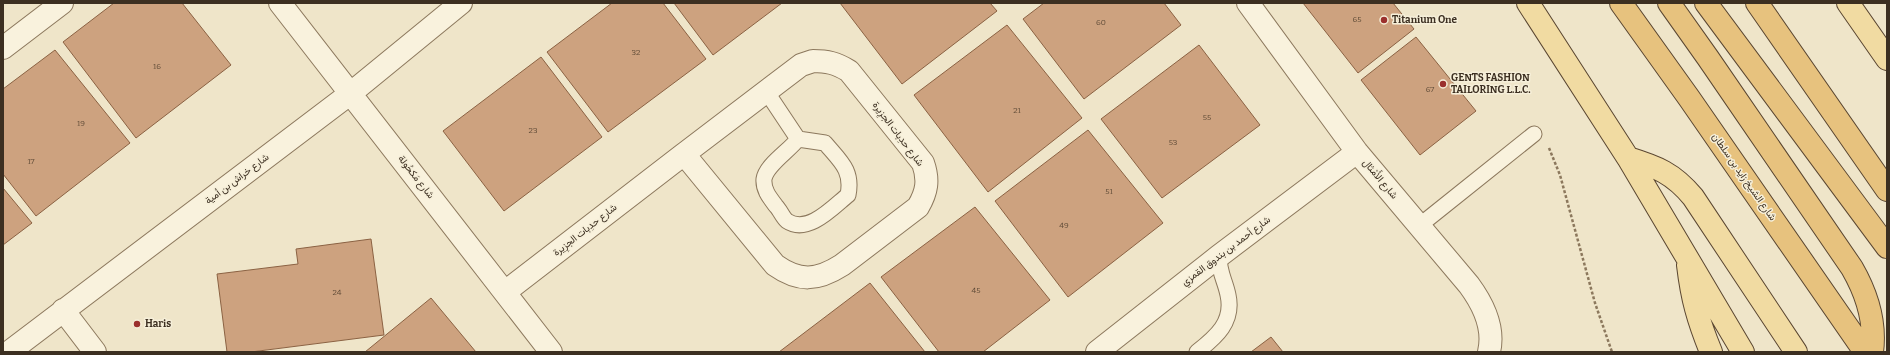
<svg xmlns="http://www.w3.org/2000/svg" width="1890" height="355" viewBox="0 0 1890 355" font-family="Bitter,Vazirmatn,serif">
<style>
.building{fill:#cda27f;stroke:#8b6243}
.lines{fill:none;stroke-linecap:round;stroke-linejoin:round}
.service-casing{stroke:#8c785d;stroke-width:17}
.minor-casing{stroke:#8c785d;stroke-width:24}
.primary-casing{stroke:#5a4631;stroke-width:24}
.trunk-casing{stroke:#5a4631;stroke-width:24}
.path{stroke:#8c785d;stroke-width:2.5;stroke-dasharray:3 2;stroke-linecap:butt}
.service{stroke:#f9f2dd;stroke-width:15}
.minor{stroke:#f9f2dd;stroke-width:22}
.primary{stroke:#f1dba2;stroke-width:22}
.trunk{stroke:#e7c27e;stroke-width:22}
.poi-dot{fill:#9b302d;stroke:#f6efd9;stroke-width:1.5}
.labels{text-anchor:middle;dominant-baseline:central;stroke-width:3;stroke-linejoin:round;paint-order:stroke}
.number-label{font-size:8px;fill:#604c38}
.poi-label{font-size:10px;font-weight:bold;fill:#3c2f21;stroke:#f6efd9;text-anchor:start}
.street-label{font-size:10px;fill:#3c2f21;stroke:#f6efd9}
</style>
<rect width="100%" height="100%" fill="#efe5c9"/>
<path class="building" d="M114 3H182L231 65 136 138 63 42Z
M612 3H663L706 59 608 132 547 52Z
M674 3H782L713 55Z
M840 3H990L997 11 902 84Z
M1044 3H1164L1181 25 1084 99 1023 19Z
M1303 3H1393L1414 29 1358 73Z
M1007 25 1082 118 988 192 914 95Z
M1416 37 1476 111 1420 155 1361 80Z
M1199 45 1260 125 1162 198 1101 119Z
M55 50 130 143 36 216 3 174V89Z
M541 57 602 137 504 211 443 131Z
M1088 130 1163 223 1068 297 995 201Z
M3 188 32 223 3 245Z
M975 207 1050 300 983 352H939L881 277Z
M371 239 384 335 251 352H227L217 274 298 264 296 249Z
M870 283 925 352H779Z
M431 298 476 352H365Z
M1271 337 1283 352H1251Z"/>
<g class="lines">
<g class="service-casing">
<path id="service" d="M766 91 798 139 825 143C840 161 853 170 848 195 833 207 808 235 787 221 783 218 780 210 776 206 770 198 763 190 764 179 766 165 789 151 798 139
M1419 226 1534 134
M1197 352C1216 337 1234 322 1228 295 1225 280 1219 273 1219 256"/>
</g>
<g class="minor-casing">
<path id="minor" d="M280 3 551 352
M1248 3 1357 152 1469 285C1483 304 1495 327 1489 352
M3 48 62 3
M813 61C827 61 836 63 849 71L923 163C929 180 927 192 918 207L842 265C817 281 799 282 775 265L684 154 801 65Z
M505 292 684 154
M63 310 95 352
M9 352 351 93 461 3
M1097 352 1219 256 1357 152"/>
</g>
<g class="primary-casing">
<path id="primary" d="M1528 3 1628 158 1743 352
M1848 3 1887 59
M1628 158C1657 167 1673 173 1693 197L1796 352
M1688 265C1692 299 1698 320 1711 352"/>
</g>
<g class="trunk-casing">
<path id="trunk" d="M1621 3 1689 98 1865 352
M1669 3 1708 58 1852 268C1867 294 1876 322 1872 352
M1706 3 1887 247
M1757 3 1887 190"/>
</g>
<path class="path" d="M1549 148 1560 175 1595 303 1612 352"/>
<use href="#service" class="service"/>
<use href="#minor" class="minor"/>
<use href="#primary" class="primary"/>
<use href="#trunk" class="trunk"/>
</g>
<g class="poi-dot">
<circle cx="1384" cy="20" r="4"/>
<circle cx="1443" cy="84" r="4"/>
<circle cx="137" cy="324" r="4"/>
</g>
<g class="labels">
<g class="number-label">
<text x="1357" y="19">65</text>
<text x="1101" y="22">60</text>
<text x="636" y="52">32</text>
<text x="157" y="66">16</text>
<text x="1430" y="89">67</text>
<text x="1017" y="110">21</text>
<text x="1207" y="117">55</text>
<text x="81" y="123">19</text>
<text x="533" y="130">23</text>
<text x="1173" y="142">53</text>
<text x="31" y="161">17</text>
<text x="1109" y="191">51</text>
<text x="1064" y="225">49</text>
<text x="976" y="290">45</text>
<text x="337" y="292">24</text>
</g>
<g class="poi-label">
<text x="1392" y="20">Titanium One</text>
<text x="1451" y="78">GENTS FASHION<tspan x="1451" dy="12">TAILORING L.L.C.</tspan></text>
<text x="145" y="324">Haris</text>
</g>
<g class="street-label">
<text transform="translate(898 134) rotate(53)">شارع حدِبات الجزِيرة</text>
<text transform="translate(416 177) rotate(52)">شارع مَكحُولة</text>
<text transform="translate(1744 177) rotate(55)">شارع الشيخ زايد بن سلطان</text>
<text transform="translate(237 179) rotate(-37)">شارع خراش بن أمية</text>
<text transform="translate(1380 179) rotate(50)">شارع الأَمْثال</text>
<text transform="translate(585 230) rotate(-38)">شارع حدِبات الجزِيرة</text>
<text transform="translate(1226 251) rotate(-37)">شارع أحمد بن بندوق القمزي</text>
</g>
</g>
<rect width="1890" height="355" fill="none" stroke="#3c2f21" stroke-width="8"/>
</svg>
